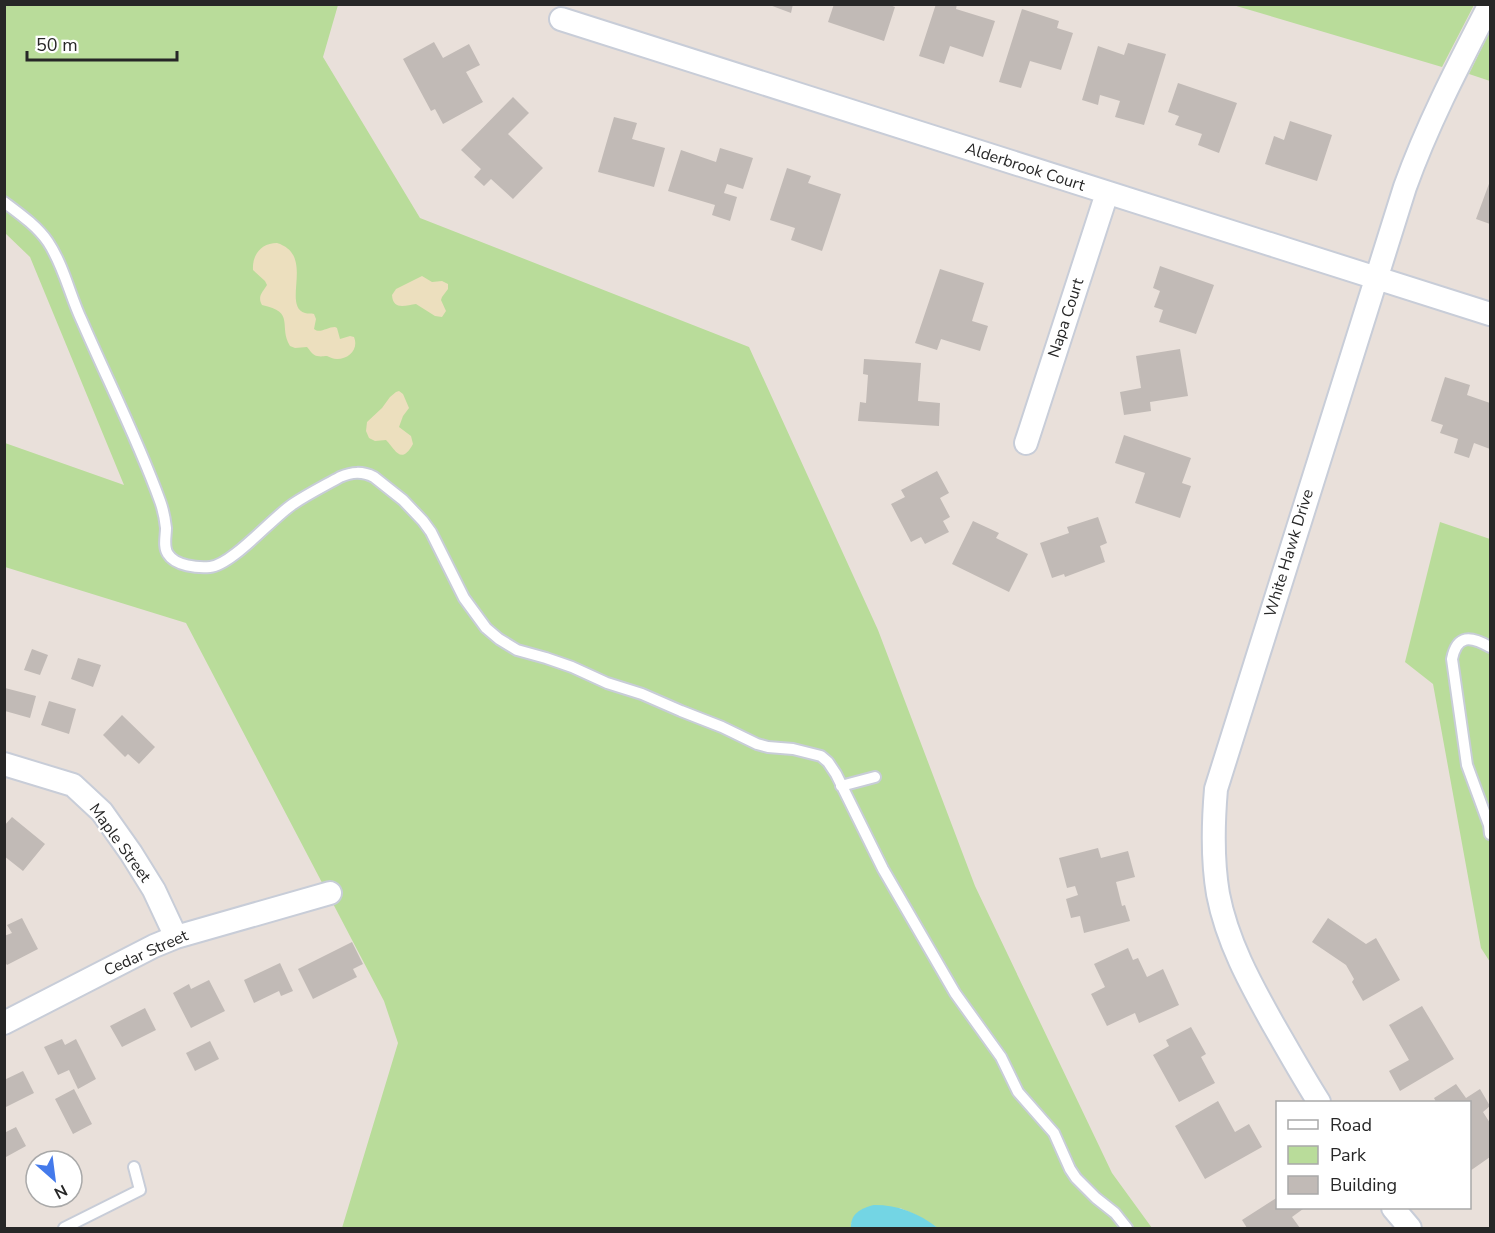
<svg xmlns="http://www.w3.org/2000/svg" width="1495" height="1233" viewBox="0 0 1495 1233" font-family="'Nunito Sans',sans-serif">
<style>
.green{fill:#b9dc9a}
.sand{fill:#ecdfbe}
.water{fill:#73d5e4}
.building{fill:#c1bab6}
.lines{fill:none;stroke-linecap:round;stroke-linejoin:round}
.lane-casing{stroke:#c8cdd8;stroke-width:14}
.street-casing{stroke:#c8cdd8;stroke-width:26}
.lane{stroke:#fff;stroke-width:10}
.street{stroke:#fff;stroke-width:22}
.labels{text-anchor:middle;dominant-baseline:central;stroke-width:4.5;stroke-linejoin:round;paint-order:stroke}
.street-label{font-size:16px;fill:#272727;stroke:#fff}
</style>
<rect width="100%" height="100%" fill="#e9e0da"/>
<path class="green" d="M4 5H338L323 57 420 218 749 347 878 630 975 886 1112 1173 1152 1228H938L916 1215 900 1208 851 1223V1228H342L398 1043 384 1001 186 623 5 567V443L124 485 30 257 5 233Z
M1233 5 1474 4V5L1442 67Z
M1490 31V81L1469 74Z
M1440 522 1490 539V962L1481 948 1433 684 1405 662Z"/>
<path class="sand" d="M277 243C316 255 281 305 305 313 308 314 311 313 314 314L316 319 314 329C320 334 327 327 335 327L337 328 340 339 350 336 354 337C359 349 349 359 337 359 333 359 330 357 327 356 323 356 322 357 317 356 312 355 310 350 307 347L295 348 290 346C278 326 296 312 262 305 257 296 263 292 267 285L265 281 253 270C252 255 261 243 277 243Z
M422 276 432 282 442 281 448 284V289L442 297 441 300 446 311 442 317 435 316 416 304C406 305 393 311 392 295L396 289Z
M399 391 403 394 409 408 403 416 399 427 411 436 413 444C401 466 395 449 386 440L375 441 369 438 366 431 367 422 382 408 390 397 396 392Z"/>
<path class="water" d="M874 1205C899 1205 918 1213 938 1228H851C850 1214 861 1208 874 1205Z"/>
<path class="building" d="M767 4H793L791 13Z
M834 4H887L895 7 884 41 828 22Z
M936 4H957L956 9 995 21 983 57 950 46 944 64 919 56Z
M1022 9 1059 21 1057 28 1073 33 1061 70 1030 61 1021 88 999 82Z
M434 42 443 58 469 44 480 65 466 72 483 102 443 124 435 109 431 111 403 59Z
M1128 43 1166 54 1144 125 1115 117 1120 101 1100 95 1098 105 1082 100 1098 46 1124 55Z
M1178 83 1237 103 1219 153 1198 145 1202 134 1175 125 1179 116 1168 112Z
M513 97 529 113 508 134 543 168 513 199 491 179 484 186 474 177 481 169 461 150Z
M614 117 637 123 632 139 665 148 654 187 598 172Z
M1290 121 1332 135 1317 181 1265 164 1274 136 1284 140Z
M720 148 753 158 743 189 727 184 724 193 737 197 730 221 712 215 715 205 668 191 681 150 716 162Z
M787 168 811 176 808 183 841 194 822 251 791 240 795 228 770 220Z
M1490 181V224L1476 219Z
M1160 266 1214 285 1196 334 1159 322 1163 310 1154 307 1160 291 1153 288Z
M940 269 984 283 972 321 988 326 980 351 941 339 937 350 915 343Z
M1180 349 1188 396 1150 402 1151 411 1124 415 1120 392 1141 388 1136 356Z
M864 359 921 363 918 401 940 403 939 426 858 421 860 402 866 403 868 375 863 374Z
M1445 377 1470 385 1467 395 1490 403V449L1474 443 1469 458 1454 453 1458 439 1440 433 1443 425 1431 421Z
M1124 435 1191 458 1182 483 1191 486 1180 518 1135 503 1145 473 1115 463Z
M937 471 949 493 940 498 950 517 943 521 949 532 925 544 921 537 911 542 891 504 905 497 901 490Z
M1098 517 1107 543 1100 546 1105 562 1065 577 1064 574 1052 578 1040 543 1069 533 1067 527Z
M973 521 999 533 996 538 1028 554 1009 592 952 564Z
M32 649 48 655 40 675 24 670Z
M78 658 101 665 93 687 71 679Z
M5 688 36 696 30 718 5 711Z
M49 701 76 709 69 734 41 725Z
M122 715 155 747 139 764 128 754 125 757 103 735Z
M12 817 45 844 23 871 4 856V826Z
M1098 848 1101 858 1128 851 1135 877 1116 882 1122 906 1125 905 1130 921 1084 933 1080 916 1071 918 1066 899 1078 895 1075 886 1067 888 1059 858Z
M22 918 38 949 7 965 4 961V936L12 933 7 925Z
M1328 918 1366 944 1376 938 1400 980 1363 1001 1352 982 1354 979 1346 965 1312 942Z
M352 942 363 964 353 969 357 977 313 999 298 969Z
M1128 948 1133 960 1138 958 1147 977 1163 969 1179 1005 1139 1023 1135 1013 1107 1026 1091 994 1105 987 1094 964Z
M280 963 293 991 281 996 279 991 254 1003 244 980Z
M209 980 225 1011 191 1028 173 993 189 984 191 989Z
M1422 1006 1454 1059 1400 1091 1389 1071 1409 1060 1389 1025Z
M145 1008 156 1030 122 1047 110 1026Z
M1191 1027 1206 1054 1201 1057 1215 1083 1179 1102 1153 1055 1169 1046 1166 1040Z
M62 1039 65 1045 76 1039 96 1079 78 1089 69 1070 58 1075 44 1047Z
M210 1041 219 1059 195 1071 186 1053Z
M23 1071 34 1093 4 1108V1080Z
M1456 1084 1466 1098 1480 1089 1490 1106 1483 1112 1490 1123V1141L1489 1142 1490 1144V1157L1470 1171V1102H1436L1434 1098Z
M74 1089 92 1124 73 1134 55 1099Z
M1218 1101 1235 1132 1249 1124 1262 1147 1205 1179 1175 1126Z
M16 1127 26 1146 6 1157 4 1155V1133Z
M1278 1197V1208H1302L1303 1209 1292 1217 1300 1228H1247L1242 1220Z"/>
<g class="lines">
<g class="lane-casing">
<path id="lane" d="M4 202C20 214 37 226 48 242 64 266 70 296 82 321 108 381 138 440 160 501 163 509 165 519 166 528 166 536 163 547 168 554 175 566 198 568 210 567 232 565 272 518 293 504 308 494 324 486 340 477 352 472 362 471 374 477L403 500 423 521 431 532 464 598 486 628 499 639 517 650 546 658 572 667 607 683 642 694 681 711 722 727 757 744 768 747 793 749 821 756 828 762 836 774 883 869 955 993 1001 1057 1018 1092 1054 1133 1070 1169 1076 1178 1096 1198 1115 1213 1127 1228
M1490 647C1471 636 1457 634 1452 659L1467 765 1489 825 1490 834
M841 786 875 777
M64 1228 140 1190 134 1167"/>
</g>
<g class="street-casing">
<path id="street" d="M561 19 1490 314
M1026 443 1107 193
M4 764 73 785 102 812 131 853 154 890 176 937
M4 1023 154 946 176 937 330 893
M1319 1102C1303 1077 1288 1050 1273 1024 1250 983 1227 941 1218 894 1212 859 1213 824 1216 789L1405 187C1428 123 1459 64 1490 4
M1393 1208 1410 1228"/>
</g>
<use href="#lane" class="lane"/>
<use href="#street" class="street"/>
</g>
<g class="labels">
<g class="street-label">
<text transform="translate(1025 167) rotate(18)">Alderbrook Court</text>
<text transform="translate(1066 318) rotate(-72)">Napa Court</text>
<text transform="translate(1289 553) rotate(-73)">White Hawk Drive</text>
<text transform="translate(120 843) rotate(54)">Maple Street</text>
<text transform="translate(146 953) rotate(-24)">Cedar Street</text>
</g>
</g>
<rect width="1495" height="1233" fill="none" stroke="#272727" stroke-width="12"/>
<rect x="1276" y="1101" width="195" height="108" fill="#ffffff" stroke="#a9a9a9" stroke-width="1.5"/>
<rect x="1288" y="1120" width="30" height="9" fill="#ffffff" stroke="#a9a9a9" stroke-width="1.5"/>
<text x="1330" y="1131" font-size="18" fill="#272727">Road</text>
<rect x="1288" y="1146" width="30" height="18" fill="#b9dc9a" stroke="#a9a9a9" stroke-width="1.5"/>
<text x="1330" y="1161" font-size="18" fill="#272727">Park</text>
<rect x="1288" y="1176" width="30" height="18" fill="#c1bab6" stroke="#a9a9a9" stroke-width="1.5"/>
<text x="1330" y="1191" font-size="18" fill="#272727">Building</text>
<g transform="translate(54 1179) rotate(152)"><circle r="28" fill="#ffffff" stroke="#a9a9a9" stroke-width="1.5"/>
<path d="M0-4.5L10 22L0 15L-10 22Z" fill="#447aeb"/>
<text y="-9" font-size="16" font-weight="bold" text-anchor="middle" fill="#272727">N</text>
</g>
<path d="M27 51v9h150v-9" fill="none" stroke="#272727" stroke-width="3"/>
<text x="36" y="51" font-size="18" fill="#272727" stroke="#ffffff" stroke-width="4.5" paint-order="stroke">50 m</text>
</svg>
